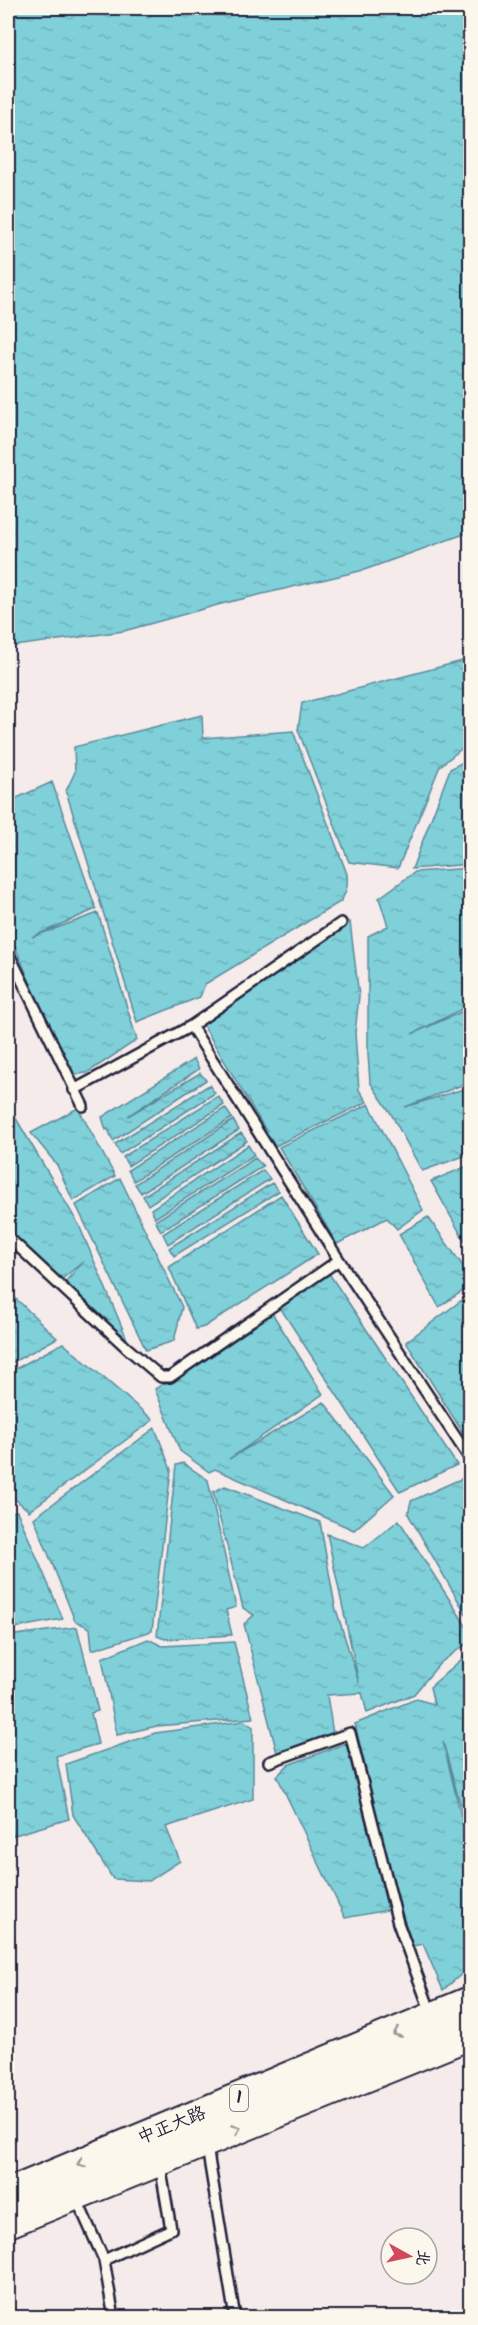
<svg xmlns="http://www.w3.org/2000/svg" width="478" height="2325" viewBox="0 0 478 2325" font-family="Kalam,'LXGW WenKai TC',sans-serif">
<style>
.water{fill:url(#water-ripples);stroke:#5a8a9a;stroke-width:1.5}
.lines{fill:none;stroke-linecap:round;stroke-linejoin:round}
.lane-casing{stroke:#22223b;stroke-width:14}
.primary-casing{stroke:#22223b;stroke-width:34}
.lane{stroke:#fbf7ec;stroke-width:9}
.primary{stroke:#fbf7ec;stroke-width:30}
.oneway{stroke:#99979c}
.labels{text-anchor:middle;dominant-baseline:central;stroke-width:4.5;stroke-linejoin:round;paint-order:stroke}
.shield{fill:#fbf7ec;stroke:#636270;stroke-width:1.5}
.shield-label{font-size:16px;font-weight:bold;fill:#22223b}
.street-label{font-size:18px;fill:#22223b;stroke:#fbf7ec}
</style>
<defs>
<pattern id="water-ripples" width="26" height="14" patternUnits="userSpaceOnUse" patternTransform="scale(1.5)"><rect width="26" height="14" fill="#7fd0d9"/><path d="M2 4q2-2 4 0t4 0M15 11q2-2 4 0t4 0" fill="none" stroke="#6db2bb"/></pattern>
</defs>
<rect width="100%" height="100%" fill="#f5ebeb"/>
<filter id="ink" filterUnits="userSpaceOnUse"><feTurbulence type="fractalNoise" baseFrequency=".0167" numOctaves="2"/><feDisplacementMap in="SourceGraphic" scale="12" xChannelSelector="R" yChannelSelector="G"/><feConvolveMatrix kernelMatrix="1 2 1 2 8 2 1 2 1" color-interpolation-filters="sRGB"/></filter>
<g filter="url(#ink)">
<path class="water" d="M8 8H470V532L364 570 221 604 124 631 8 647Z
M470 659V742L440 766 398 868 349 862 298 730 302 703Z
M202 715 203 738 293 731 347 874C348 886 347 892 340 902L205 984 200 997 137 1022 66 791 75 772 74 747Z
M470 758V864L412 869 450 769Z
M52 782 96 909 32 937 98 913 137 1040 87 1073 68 1075 8 929V802Z
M470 868V1005L412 1034 470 1008V1082L405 1107 470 1087V1154L422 1171 390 1112 370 1082 368 1054V936L388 926 379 898 415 872Z
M350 922 359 996 355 1033 359 1090 367 1102 275 1146 197 1015Z
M194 1059 199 1069 128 1116 200 1073 206 1080 113 1141 108 1129 106 1130 102 1117Z
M209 1085 215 1093 120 1154 115 1144Z
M218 1096 224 1105 128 1166 123 1157Z
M369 1104 423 1210 397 1229 387 1218 337 1244 279 1147Z
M78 1108 115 1176 73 1201 57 1165 31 1133Z
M225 1108 232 1118 134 1181 128 1170Z
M11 1110 79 1225 127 1339 64 1283 84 1261 62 1279 33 1255 8 1240V1112Z
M233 1120 239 1130 141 1193 135 1184Z
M241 1133 247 1141 148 1205 143 1196Z
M248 1145 254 1155 155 1218 151 1209Z
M255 1158 263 1166 161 1231 155 1221Z
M470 1165V1246L464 1240 431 1181Z
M263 1170 270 1179 168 1244 163 1234Z
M120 1178 182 1307 174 1341 146 1350 76 1205Z
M272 1183 279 1191 174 1256 169 1248Z
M281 1195 318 1254 204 1327 196 1329 169 1267Z
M428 1217 470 1276V1286L439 1307 399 1234Z
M326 1269 457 1465 400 1492 277 1303Z
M8 1291 57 1338 8 1365Z
M470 1294V1444L406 1342Z
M272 1313 323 1394 229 1459 324 1402 394 1495 354 1530 215 1469 209 1472 180 1451 155 1389Z
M63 1343 153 1420 29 1511 8 1493V1373Z
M155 1428 171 1470 152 1631 92 1650 90 1628 75 1621 34 1518Z
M183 1463 208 1480 236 1607 226 1610 232 1635 165 1639 157 1636 176 1465Z
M465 1477 470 1484V1621L408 1514 411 1501Z
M225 1486 320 1522 335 1606 359 1683 327 1534 364 1548 399 1520 470 1632V1641L440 1663 414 1694 367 1713 362 1693 327 1695 333 1734 277 1753 244 1624 254 1615 243 1608 213 1492Z
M17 1511 63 1619 8 1629V1513Z
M77 1627 98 1711 91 1713 98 1744 56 1756 69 1819 8 1837V1636Z
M148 1639 162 1646 234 1642 253 1718 157 1726 117 1735 102 1658Z
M470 1652V1840L443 1742 470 1853V1967L443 1990 423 1944 413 1946 396 1896 355 1724 416 1699 434 1704 430 1687Z
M244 1721 253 1727V1799L166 1827 180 1861 149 1881 113 1879 73 1815 66 1764 155 1733Z
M346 1743 388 1910 345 1918 277 1776 288 1765Z"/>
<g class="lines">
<g class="lane-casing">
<path id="lane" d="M8 952 83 1106
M191 1026 339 1260 470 1459
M74 1090 191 1026 341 923
M8 1237 127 1348 161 1377H170L339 1260
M269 1762 350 1733 398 1923 431 2013
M207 2147 235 2318
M77 2200 104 2260 171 2229 160 2165
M104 2260 114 2318"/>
</g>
<g class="primary-casing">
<path id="primary" d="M8 2194 470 2002
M8 2222 470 2034"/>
</g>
<use href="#lane" class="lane"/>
<use href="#primary" class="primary"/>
</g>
<defs><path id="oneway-chevron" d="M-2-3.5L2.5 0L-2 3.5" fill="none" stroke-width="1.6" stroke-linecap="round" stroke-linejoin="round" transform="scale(1.5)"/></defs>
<g class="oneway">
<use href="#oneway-chevron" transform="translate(397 2033) rotate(158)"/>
<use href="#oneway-chevron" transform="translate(237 2129) rotate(-22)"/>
<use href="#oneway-chevron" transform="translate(81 2163) rotate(158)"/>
</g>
</g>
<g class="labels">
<rect class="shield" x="230" y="2085" width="18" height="26" rx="4.5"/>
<g class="shield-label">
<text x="239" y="2098">1</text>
</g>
<g class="street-label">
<text transform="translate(172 2126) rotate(-22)">中正大路</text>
</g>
</g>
<rect width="478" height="2325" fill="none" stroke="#fbf7ec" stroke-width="30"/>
<rect x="15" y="15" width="448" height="2295" fill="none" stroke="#22223b" stroke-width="2" filter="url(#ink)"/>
<g transform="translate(409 2256) rotate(98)"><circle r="28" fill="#fbf7ec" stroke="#a4a2a5" stroke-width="1.5"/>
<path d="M0-4.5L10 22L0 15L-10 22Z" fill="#d1495b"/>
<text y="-9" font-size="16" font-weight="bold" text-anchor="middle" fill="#22223b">北</text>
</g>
</svg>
